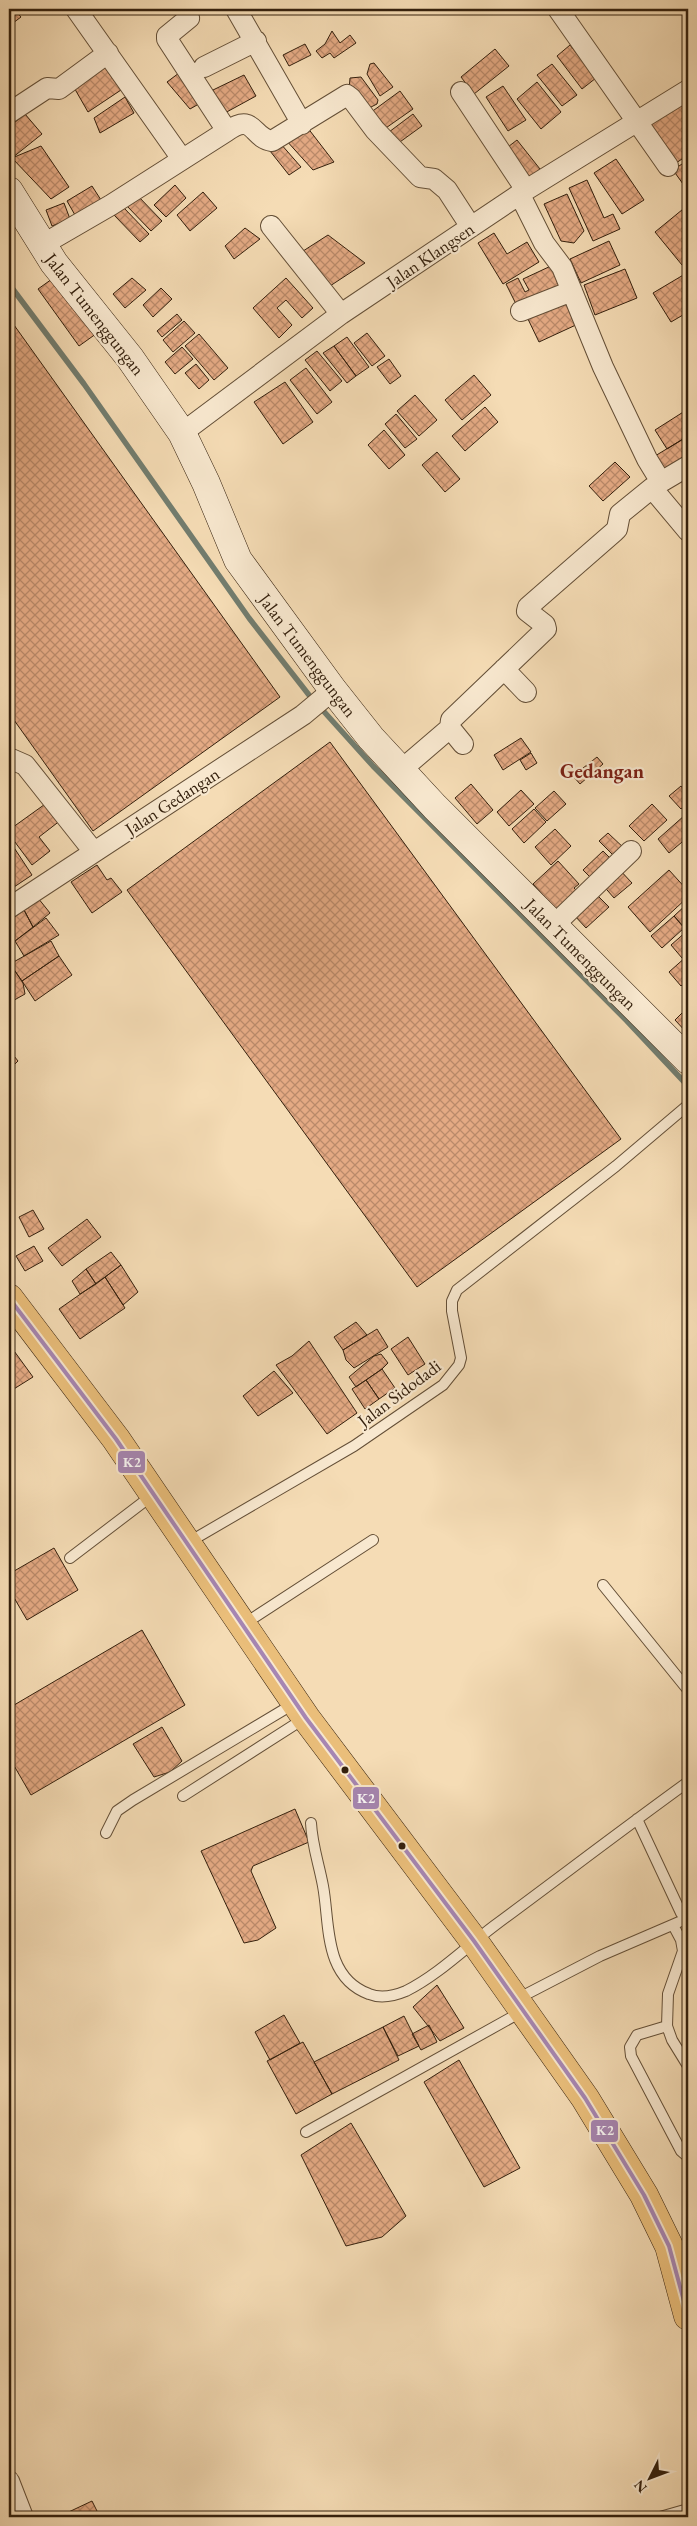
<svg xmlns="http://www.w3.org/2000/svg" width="697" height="2526" viewBox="0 0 697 2526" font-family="'EB Garamond',serif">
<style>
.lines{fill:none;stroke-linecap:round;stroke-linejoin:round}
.stream{stroke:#727d6f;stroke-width:5.5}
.building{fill:url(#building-cross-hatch);stroke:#34200d}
.lane-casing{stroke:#644f37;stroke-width:12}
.street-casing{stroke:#644f37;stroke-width:22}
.secondary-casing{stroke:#34200d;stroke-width:29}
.primary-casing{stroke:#34200d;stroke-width:29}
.lane{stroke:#f8e8cf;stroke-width:10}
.street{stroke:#f8e8cf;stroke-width:20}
.secondary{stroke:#f8e8cf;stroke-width:28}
.primary{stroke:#eabe7a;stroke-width:28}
.bus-1-casing{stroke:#f8e8cf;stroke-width:8}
.bus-1{stroke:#a686b3;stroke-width:4}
.bus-dot{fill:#34200d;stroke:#f8e8cf;stroke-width:2}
.labels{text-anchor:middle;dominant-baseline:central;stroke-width:4.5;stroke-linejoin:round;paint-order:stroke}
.street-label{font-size:18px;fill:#34200d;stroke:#f8e8cf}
.quarter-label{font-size:20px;font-weight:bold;fill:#7a1f14;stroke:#f8e8cf}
.line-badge{stroke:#f8e8cf;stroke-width:2}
.badge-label{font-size:14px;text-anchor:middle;font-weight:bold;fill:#fff}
</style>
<defs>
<pattern id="building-cross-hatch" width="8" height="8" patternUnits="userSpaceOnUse" patternTransform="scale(1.25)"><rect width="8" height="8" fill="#e4aa84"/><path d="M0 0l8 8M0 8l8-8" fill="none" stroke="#ba8a6a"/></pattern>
</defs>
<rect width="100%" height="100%" fill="#f5dcb5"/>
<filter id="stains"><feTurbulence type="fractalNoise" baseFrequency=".004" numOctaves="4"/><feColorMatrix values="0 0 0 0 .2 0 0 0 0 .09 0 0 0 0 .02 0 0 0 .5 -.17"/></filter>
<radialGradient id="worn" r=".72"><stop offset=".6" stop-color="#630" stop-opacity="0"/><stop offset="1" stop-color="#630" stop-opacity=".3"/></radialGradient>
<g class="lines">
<path class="stream" d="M9 284 84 384 249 618 309 695 373 766 627 1021 688 1086"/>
</g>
<path class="building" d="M9 9H14L21 17 9 26Z
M332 31 340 43 350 35 356 43 334 58 330 53 322 58 316 51 325 44Z
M305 44 311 55 289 66 283 55Z
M570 45 596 78 582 89 557 56Z
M495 49 509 66 474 94 461 77Z
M374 63 393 87 380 96 367 74 370 64Z
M552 64 577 95 562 106 537 75Z
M104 66 121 90 88 112 72 84Z
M179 73 204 101 190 109 167 82Z
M244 75 256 96 223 114 213 90Z
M361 77 378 100 377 104 369 108 349 91 350 78Z
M537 82 561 112 541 129 517 99Z
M503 86 526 120 508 131 486 97Z
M400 91 413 109 383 130 370 113Z
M125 97 134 113 100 133 94 118Z
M688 97V155L673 165 646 125Z
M25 114 42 134 12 158 9 154V127Z
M413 114 422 126 393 147 385 135Z
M307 127 334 162 313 170 285 139Z
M517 140 540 169 528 179 504 150Z
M280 143 301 167 289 175 270 151Z
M41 146 69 187 51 199 12 158Z
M616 159 644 200 622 214 594 173Z
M688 160V191L673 170Z
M587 180 604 218 613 214 620 229 593 241 569 188Z
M175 185 186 198 166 217 154 205Z
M92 186 101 200 75 215 67 201Z
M203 192 217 208 190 231 177 215Z
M567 194 584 231 574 243 561 241 544 204Z
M137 195 162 221 151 231 126 205Z
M64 203 70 219 52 226 46 210Z
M688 205V261L682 265 655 232Z
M123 207 149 234 140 242 114 215Z
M245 228 260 239 234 259 225 246Z
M494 233 507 254 527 242 539 262 503 284 478 243Z
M328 235 365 263 330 286 300 253Z
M609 241 620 265 581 283 570 259Z
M553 265 563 288 518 308 506 284 518 278 525 292 529 290 523 279Z
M625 269 637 298 595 315 584 285Z
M59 274 100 331 79 346 38 289Z
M685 274 688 280V312L671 322 653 293Z
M132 278 146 290 125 308 113 294Z
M286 278 313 308 302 318 286 300 277 308 292 325 279 338 253 308Z
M161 288 172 299 153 317 143 305Z
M566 299 578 324 539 342 527 317Z
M177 314 182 320 162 337 157 331Z
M9 318 280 697 93 831 9 713Z
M184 321 195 333 173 352 163 340Z
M367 333 385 356 372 366 354 343Z
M199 334 228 368 214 380 185 346Z
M347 337 369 367 356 376 334 346Z
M334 346 356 376 347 383 323 353Z
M182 347 193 359 175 374 165 362Z
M317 351 342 381 330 391 305 360Z
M389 359 401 376 390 384 377 367Z
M196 364 209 380 199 389 185 373Z
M306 368 332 402 317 414 290 380Z
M474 375 491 395 462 420 445 400Z
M285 382 313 422 283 444 254 402Z
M415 395 437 420 419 436 397 411Z
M485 407 498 422 465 451 452 436Z
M688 409V436L667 449 655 430Z
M396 414 417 439 405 448 385 424Z
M384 430 405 455 389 469 368 445Z
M688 436V459L665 473 655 456Z
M437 452 460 479 445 492 422 465Z
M615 462 630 477 603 501 589 486Z
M521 738 531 752 503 770 494 755Z
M330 742 621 1139 417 1287 127 890Z
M531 753 537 763 526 770 520 760Z
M597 757 603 764 580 784 573 776Z
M471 784 493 810 477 824 455 798Z
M681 786 688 795V803L681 809 669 796Z
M521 790 534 804 509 826 497 812Z
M554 791 566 804 547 821 535 808Z
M48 802 61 820 39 837 50 851 32 865 9 834V830Z
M652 804 667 820 644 841 629 826Z
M534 809 546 822 524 843 512 829Z
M685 815 688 820V837L669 853 658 839Z
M555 829 571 846 551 865 535 847Z
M608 833 626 850 617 859 599 841Z
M9 840 32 875 14 887 9 880Z
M603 851 615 863 595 882 583 870Z
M558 861 579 884 574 888 582 896 561 915 533 884Z
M97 865 107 880 111 878 122 892 92 913 71 882Z
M618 868 632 883 614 898 601 883Z
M669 870 688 891V897L650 932 628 907Z
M596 894 609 907 586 928 574 915Z
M38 898 50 913 33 927 24 910Z
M688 903V924L685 928 674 916Z
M24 910 33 927 15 941 9 931V921Z
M674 916 684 928 662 948 651 936Z
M46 918 59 935 24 956 15 941Z
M687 931 688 953 682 958 671 945Z
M51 941 59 956 22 981 10 964Z
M59 956 72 975 35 1001 22 981Z
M687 956 688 979 681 986 669 972Z
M9 962 23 983 25 994 9 1003Z
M687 1008 688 1010V1034L675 1020Z
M10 1051 18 1061 9 1070V1052Z
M33 1210 44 1229 29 1237 19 1217Z
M87 1219 101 1237 62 1266 48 1248Z
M34 1246 43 1261 25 1271 16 1256Z
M111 1252 121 1265 96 1284 86 1269Z
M121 1265 138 1292 123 1305 105 1277Z
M86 1269 96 1284 80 1294 72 1281Z
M105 1277 125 1308 80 1339 59 1309Z
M356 1322 367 1335 343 1350 334 1337Z
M377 1329 388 1347 354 1368 346 1360 343 1350Z
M408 1337 425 1364 408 1375 391 1349Z
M309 1341 357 1413 327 1434 276 1365 292 1356Z
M9 1344 33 1377 9 1392Z
M381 1354 388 1363 382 1369 356 1387 349 1377 374 1356Z
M382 1369 395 1388 379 1399 366 1380Z
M274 1371 293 1393 258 1416 243 1396Z
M366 1380 379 1399 365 1409 352 1389Z
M54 1548 78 1590 27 1620 9 1589V1574Z
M142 1630 185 1705 31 1795 9 1757V1708Z
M162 1727 182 1761 170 1772 154 1777 133 1744Z
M295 1809 309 1842 253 1866 251 1871 276 1928 258 1940 244 1943 201 1851Z
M437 1985 464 2028 440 2041 413 2007Z
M284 2015 300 2043 270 2060 255 2032Z
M404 2016 419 2046 398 2056 383 2027Z
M429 2025 437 2042 421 2050 412 2034Z
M383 2027 399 2060 332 2094 314 2062Z
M303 2042 332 2094 296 2114 267 2061Z
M459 2060 520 2168 484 2187 424 2082Z
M351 2123 406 2216 382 2237 346 2246 301 2155Z
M92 2501 98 2513 89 2517H58Z"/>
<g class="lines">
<g class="lane-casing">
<path id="lane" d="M189 1542 354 1446 443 1385 459 1365 461 1358 452 1311V1301L457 1290 616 1166 688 1105
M70 1558 154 1494
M603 1585 688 1690
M244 1624 373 1540
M183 1796 305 1718
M637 1819 681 1913 688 1920
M311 1823C312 1845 319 1864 323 1886 330 1923 323 1977 369 1994 381 1999 394 1996 406 1991 438 1975 465 1948 494 1926 559 1878 623 1829 688 1782
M106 1833 117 1811 133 1800 295 1703
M673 1925 681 1940 683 1951 668 1994 667 2026 672 2040 688 2066
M517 1999 600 1956 686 1919
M667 2026 637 2035 630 2047 631 2056 681 2151 688 2157
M306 2132 523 2011
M660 2517 688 2509"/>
</g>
<g class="street-casing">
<path id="street" d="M76 9 182 159
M236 9 302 124
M558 9 668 166
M204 67 256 41
M461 92 526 190
M9 113 47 88 59 89 108 53
M227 131C255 112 251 138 272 141L347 95 351 98 375 130 420 177 434 179 447 190 471 227
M520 195 544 243 562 267 603 367 647 459 661 482 652 488 688 531
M271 226 341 314
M42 245 111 205 227 131 167 39V36L189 18 186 9
M521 311 572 291
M182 433 341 314 526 190 688 90
M661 482 688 466
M504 669 526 692
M450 728 463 744
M9 758 25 765 94 852
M401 770 450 728 451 720 546 629 545 625 527 611 528 607 614 532 617 529 620 514 652 488
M9 908 303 715 333 690
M553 926 631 851
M9 2481 23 2517"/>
</g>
<g class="secondary-casing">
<path id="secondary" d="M9 191 54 263 130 358 182 433 206 483 238 560 333 690 371 738 435 807 688 1060"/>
</g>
<g class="primary-casing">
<path id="primary" d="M9 1298 116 1439 306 1718 474 1941 585 2098 644 2195 669 2246 688 2316"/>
</g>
<use href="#lane" class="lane"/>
<use href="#street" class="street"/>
<use href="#secondary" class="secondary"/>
<use href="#primary" class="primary"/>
<g class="bus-1-casing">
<path id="bus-1" d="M9 1298 116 1439 306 1718 474 1941 585 2098 644 2195 669 2246 688 2316"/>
</g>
<use href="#bus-1" class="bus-1"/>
</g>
<g class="bus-dot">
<circle cx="345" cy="1770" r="4.5"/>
<circle cx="402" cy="1846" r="4.5"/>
</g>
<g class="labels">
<g class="street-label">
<text transform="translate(430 255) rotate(-34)">Jalan Klangsen</text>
<text transform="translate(95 314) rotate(52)">Jalan Tumenggungan</text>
<text transform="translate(308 655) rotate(53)">Jalan Tumenggungan</text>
<text transform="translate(172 801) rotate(-33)">Jalan Gedangan</text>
<text transform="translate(581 954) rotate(45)">Jalan Tumenggungan</text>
<text transform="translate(399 1393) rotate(-37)">Jalan Sidodadi</text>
</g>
<g class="quarter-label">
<text x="602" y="771">Gedangan</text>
</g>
</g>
<g class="line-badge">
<rect x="117" y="1450" width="29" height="24" rx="5" fill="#a686b3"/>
<rect x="352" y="1786" width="28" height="24" rx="5" fill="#a686b3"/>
<rect x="590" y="2119" width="29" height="24" rx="5" fill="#a686b3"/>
</g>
<g class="badge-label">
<text x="132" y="1467">K2</text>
<text x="366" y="1803">K2</text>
<text x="605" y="2135">K2</text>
</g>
<rect width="697" height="2526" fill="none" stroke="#f5dcb5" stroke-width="30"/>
<rect x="10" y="10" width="677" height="2506" fill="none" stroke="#34200d" stroke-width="2.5"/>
<rect x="15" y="15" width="667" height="2496" fill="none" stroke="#34200d"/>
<g transform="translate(650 2478) rotate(228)" stroke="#f8e8cf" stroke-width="4" paint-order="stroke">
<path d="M0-4L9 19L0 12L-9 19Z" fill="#34200d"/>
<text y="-8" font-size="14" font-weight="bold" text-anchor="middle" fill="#34200d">N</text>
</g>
<rect width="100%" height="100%" filter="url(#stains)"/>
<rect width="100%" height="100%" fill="url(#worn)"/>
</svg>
